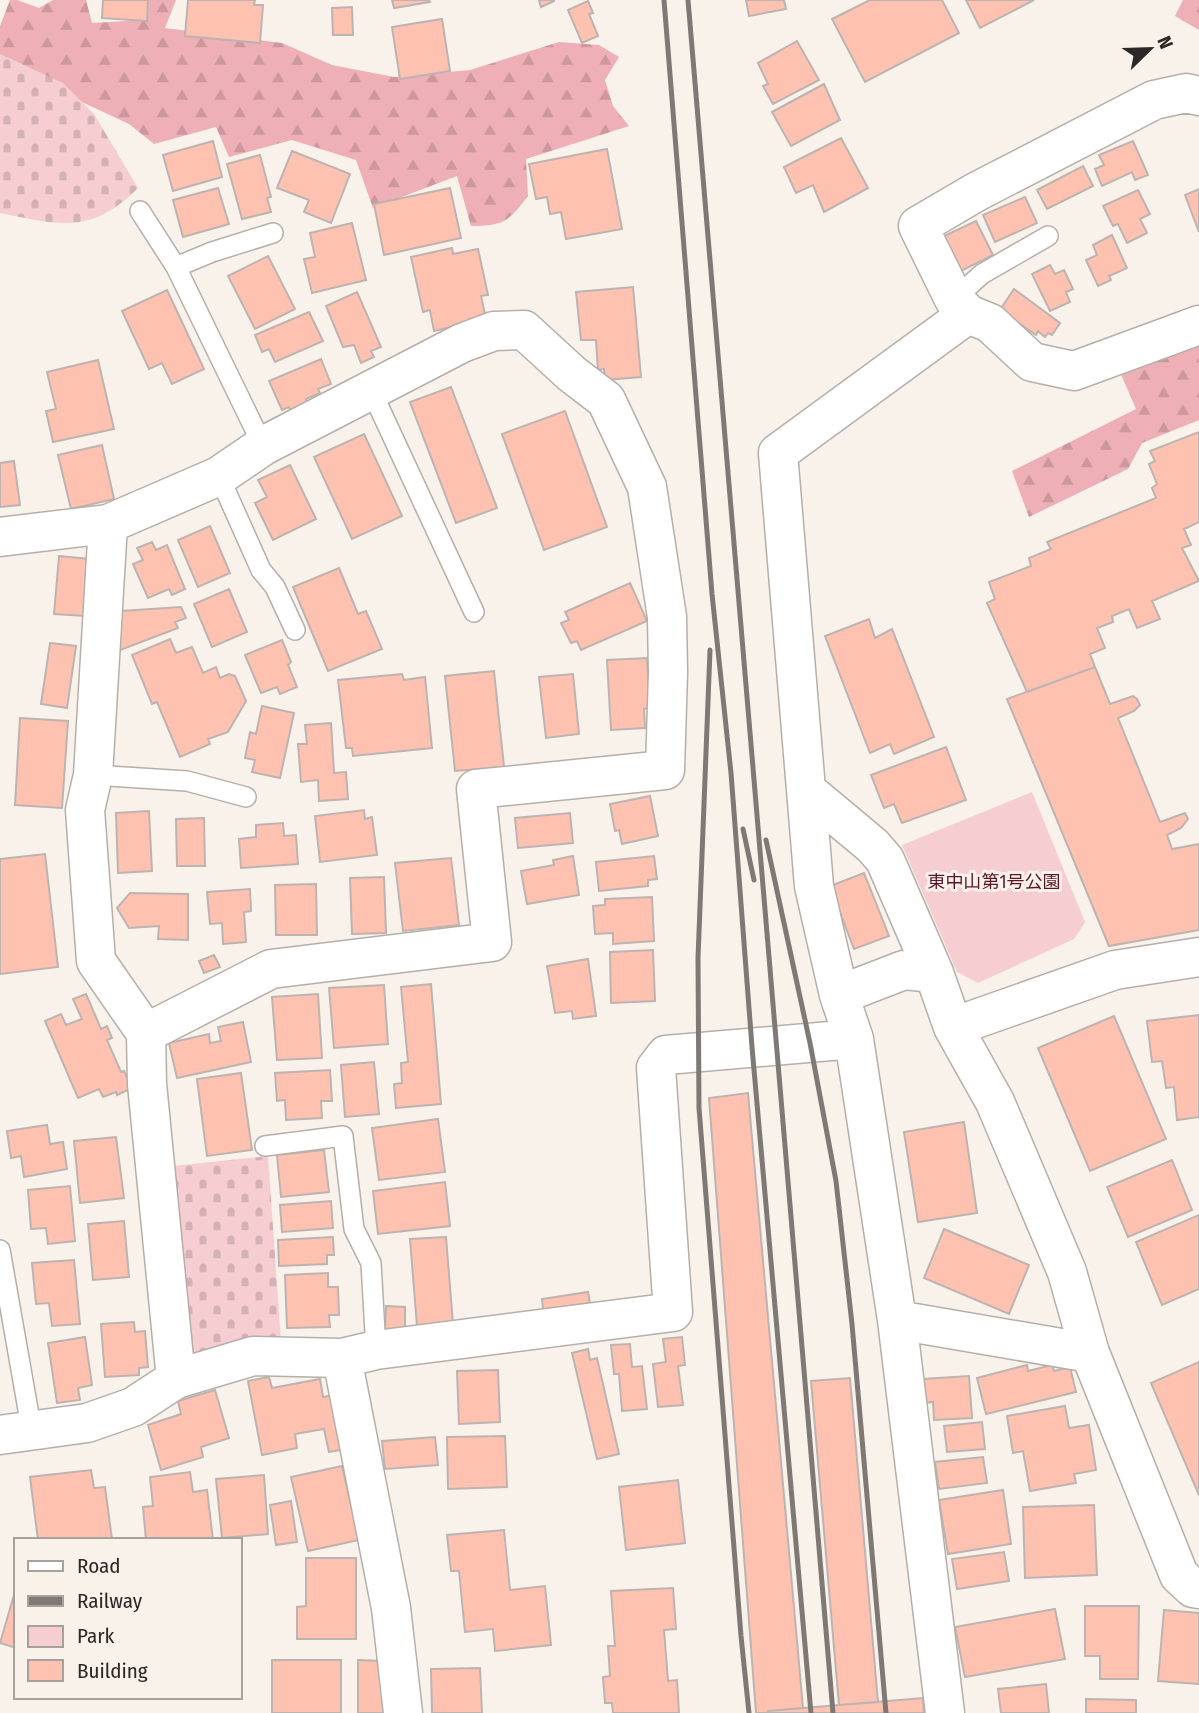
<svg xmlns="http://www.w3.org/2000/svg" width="1199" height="1713" viewBox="0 0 1199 1713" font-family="'Fira Sans Condensed','Noto Sans JP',sans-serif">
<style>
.green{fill:#f6ced2}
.forest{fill:url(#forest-firs)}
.cemetery{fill:url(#cemetery-stones)}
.building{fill:#ffc2b1;stroke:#bdb3b1;stroke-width:2}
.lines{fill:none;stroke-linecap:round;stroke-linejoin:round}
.service-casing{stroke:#b6afa9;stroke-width:22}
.minor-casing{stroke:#b6afa9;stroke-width:41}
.service{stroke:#fff;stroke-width:19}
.minor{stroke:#fff;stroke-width:38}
.rail{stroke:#7e7975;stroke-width:5}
.labels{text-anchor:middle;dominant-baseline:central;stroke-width:6;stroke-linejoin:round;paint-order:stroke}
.park-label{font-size:18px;fill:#5d1527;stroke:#f9f2eb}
</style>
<defs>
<pattern id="forest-firs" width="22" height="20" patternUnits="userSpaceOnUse" patternTransform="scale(1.75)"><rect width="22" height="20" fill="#eeafb7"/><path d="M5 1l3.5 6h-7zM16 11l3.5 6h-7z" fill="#cc979d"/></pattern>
<pattern id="cemetery-stones" width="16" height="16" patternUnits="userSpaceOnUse" patternTransform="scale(1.75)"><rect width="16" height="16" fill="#f6ced2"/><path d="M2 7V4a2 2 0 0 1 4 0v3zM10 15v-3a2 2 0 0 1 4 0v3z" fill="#d3b1b4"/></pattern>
</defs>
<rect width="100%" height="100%" fill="#f9f2eb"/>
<path class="green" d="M1032 792 1085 922 1074 939 978 983 957 972 902 845Z"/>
<path class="forest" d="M10 0H17L39 8 53 0H86L92 23 144 20 148 0H176L165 28 282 43 332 65 394 77 470 70 559 42 599 45 619 57 605 80 613 106 629 126 526 159 528 196C509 221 504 226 471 226L457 176 373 208 356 160 292 140 229 157 216 127 154 144 129 124 71 97 0 72V26Z
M1183 0H1199V30L1175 16Z
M1199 343V420L1142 443 1128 469 1029 517 1012 471 1136 409 1120 372Z"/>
<path class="cemetery" d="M0 54 63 83 94 114 138 188C91 235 60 225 0 213Z
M268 1156 281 1341 203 1355 183 1352 163 1167Z"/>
<path class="building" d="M103 0H148L147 21 102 18Z
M188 0H255L254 5H263L260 43 185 36Z
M392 0H429L430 2 394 8Z
M539 0H554V1L541 7Z
M746 0H784L786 9 749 16Z
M870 0H942L959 33 865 82 832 19Z
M966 0H1034L980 28Z
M588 1 593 13 589 14 598 36 582 43 568 10Z
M352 7 353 35H333L332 8Z
M442 19 450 71 400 79 392 27Z
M797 41 819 80 773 104 763 86 768 84 758 63Z
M824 84 840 120 791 146 772 112Z
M841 138 868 188 824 212 813 185 796 193 784 167Z
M213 141 222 177 173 191 163 155Z
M1133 141 1148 175 1135 180 1132 172 1102 186 1095 169 1104 165 1099 155Z
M607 149 622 229 566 239 561 212 550 214 547 197 536 199 529 164Z
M292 151 350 174 331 223 304 212 309 200 277 188Z
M260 155 271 197 267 198 271 212 242 219 227 164Z
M1083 166 1093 186 1047 209 1037 190Z
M218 188 229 224 183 237 173 200Z
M450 188 461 238 384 255 374 204Z
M1199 189V232L1185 195Z
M1138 190 1150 214 1140 219 1147 233 1127 243 1118 224 1113 226 1103 206Z
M1025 197 1037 223 995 242 983 215Z
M976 221 993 255 959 272 942 237Z
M352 223 366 280 312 293 304 259 315 257 310 233Z
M1112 235 1127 268 1109 276 1111 280 1098 286 1086 260 1097 255 1093 245Z
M452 248 453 254 478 249 488 295 481 296 486 319 434 331 430 310 423 312 411 257Z
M268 256 295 309 255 329 228 276Z
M1050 265 1055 274 1064 270 1073 289 1066 292 1070 302 1050 311 1032 274Z
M633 287 641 377 605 380 604 369 598 370 596 340H581L576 292Z
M1014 289 1060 323 1052 335 1048 333 1045 337 1038 331 1036 335 1000 310Z
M167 290 204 369 172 384 162 363 149 369 122 311Z
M357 292 381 347 371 351 374 357 361 363 354 345 343 347 326 306Z
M309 312 323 341 275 362 269 349 262 352 255 335Z
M321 359 331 384 318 389 320 393 306 399 309 405 292 413 289 407 282 410 269 381Z
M98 360 114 429 53 442 46 411 56 409 47 372Z
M451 387 497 508 456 523 410 402Z
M565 411 607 527 544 550 502 434Z
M1199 432V522L1184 529 1191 545 1182 548 1199 581 1152 601 1160 619 1137 628 1129 609 1112 616 1113 622 1097 628 1105 648 1090 654 1095 667 1027 692 987 603 995 599 989 582 1031 566 1029 558 1051 549 1047 542 1156 498 1152 488 1157 484 1149 464 1155 461 1150 451Z
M364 434 402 516 352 539 314 457Z
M102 445 114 499 71 509 58 455Z
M14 461 20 505 0 507V463Z
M290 465 316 519 273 540 255 503 267 497 258 480Z
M210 526 230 573 198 587 178 540Z
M152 542 156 550 167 545 185 589 172 595 169 589 148 598 133 564 143 560 137 548Z
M59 556 90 559 85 616 54 614Z
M339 568 358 614 366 611 382 649 328 671 293 587Z
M630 583 647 621 581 650 577 641 571 643 561 623 569 620 565 612Z
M229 589 247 632 212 647 194 604Z
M181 607 186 618 175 622 178 628 115 652 121 611Z
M869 619 875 638 892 629 934 737 894 754 890 744 870 753 825 636Z
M170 639 176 653 192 647 203 673 216 667 220 678 229 674 235 676 246 701 228 732 208 739 210 744 180 757 157 702 152 704 132 655Z
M282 640 291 662 288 665 297 687 280 694 277 687 261 693 245 655Z
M50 643 76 646 67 708 41 704Z
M647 658 650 708 644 709 645 728 611 730 607 660Z
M1095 667 1110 704 1133 696 1137 699 1140 705 1134 711 1118 718 1160 822 1185 813 1188 819 1181 828 1167 835 1172 849 1199 844V930L1109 946 1007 699Z
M494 671 504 767 455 771 445 676Z
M402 674 404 680 425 677 432 748 353 756 352 748H346L338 680Z
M573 674 579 734 546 738 539 677Z
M262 706 294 713 280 778 252 772 255 760 245 758 250 732 256 734Z
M20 718 68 721 62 808 15 805Z
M331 723 334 773 346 772 348 799 319 801 318 780 301 782 298 744H307L305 725Z
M946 747 966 800 902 823 894 804 884 808 871 775Z
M650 796 658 836 622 844 619 830 615 831 610 804Z
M364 810 365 819 372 817 377 855 320 862 315 816Z
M149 811 152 871 118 873 116 813Z
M570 813 573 843 518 848 515 818Z
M204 818 205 866H177L176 819Z
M283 823 284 836 296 835 298 864 241 868 239 839 256 837V825Z
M45 854 58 967 0 974V859Z
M573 856 579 895 527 904 521 871 554 865 553 860Z
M654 856 657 879 648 880V886L599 891 596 862Z
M451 858 459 925 403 931 395 863Z
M864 873 889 936 854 949 830 886Z
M384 877 386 933 352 934 350 878Z
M316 884 317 935H276L275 885Z
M250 889 251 911 244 912 246 942 223 944 222 923 210 924 207 892Z
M130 893 188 894V940L158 939 159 926 129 928 117 908Z
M652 897 654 941 613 944V933L595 934 593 906 605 905V899Z
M653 950 655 1001 611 1003 610 952Z
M214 955 220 967 204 973 199 961Z
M588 959 596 1016 573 1019 572 1011 555 1013 547 966Z
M431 984 441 1104 396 1108 394 1084 402 1083 401 1063 408 1062 401 987Z
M384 985 388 1044 334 1048 329 988Z
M86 994 101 1029 107 1026 112 1038 107 1040 121 1072 124 1071 132 1088 117 1095 116 1092 103 1097 99 1089 78 1098 45 1021 61 1014 66 1025 82 1019 73 999Z
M318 994 322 1058 277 1060 272 997Z
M1199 1015V1117L1177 1120 1174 1087 1166 1088 1162 1061 1152 1062 1147 1021Z
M1114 1016 1166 1139 1090 1171 1038 1048Z
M243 1022 251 1062 177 1078 169 1043 209 1034 210 1043 221 1041 218 1027Z
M374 1062 379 1114 345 1117 341 1065Z
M330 1070 332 1101H321L322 1118 286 1120 285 1100 277 1101 275 1073Z
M241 1073 252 1150 207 1156 197 1079Z
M748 1093 803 1708 768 1711V1713H756L709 1098Z
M438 1119 445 1172 379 1180 372 1128Z
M964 1122 977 1213 918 1222 904 1132Z
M47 1125 50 1144 63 1142 67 1169 24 1177 21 1156 11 1158 7 1131Z
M116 1137 124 1198 80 1203 74 1141Z
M324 1150 329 1192 281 1197 277 1155Z
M1172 1160 1192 1210 1128 1237 1107 1187Z
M445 1182 450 1226 378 1234 373 1191Z
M70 1186 75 1241 48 1244 46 1228 31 1229 28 1190Z
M331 1201 333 1228 282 1232 280 1205Z
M1199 1215V1289L1162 1305 1136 1242Z
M124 1221 129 1277 93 1280 88 1224Z
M944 1229 1029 1265 1009 1314 924 1278Z
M333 1237 334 1255H327V1264L279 1266 278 1240Z
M446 1237 453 1324 417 1326 410 1239Z
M74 1260 80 1324 52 1326 49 1303 36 1304 32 1263Z
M328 1273V1287H338L339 1315H329L330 1327 287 1328 285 1275Z
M588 1292 590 1303 543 1310 542 1299Z
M386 1306 405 1307V1330H385Z
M134 1322 135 1332 145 1331 148 1367 139 1368V1375L105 1377 101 1324Z
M85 1337 92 1385 78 1388 80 1400 57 1403 48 1343Z
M682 1337 685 1365 678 1366 683 1405 658 1407 653 1364 666 1362 663 1339Z
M630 1344 632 1367 642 1366 647 1409 622 1411 619 1374H614L611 1345Z
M588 1349 590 1360 597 1358 619 1454 597 1459 572 1353Z
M1199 1362V1495L1151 1383Z
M1027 1365 1028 1371 1052 1365 1054 1371 1070 1367 1076 1392 986 1414 977 1378Z
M498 1370 500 1422 459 1424 457 1371Z
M969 1376 972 1418 934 1420 933 1402 925 1403 923 1379Z
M269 1377 272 1388 320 1379 323 1397 334 1395 345 1449 329 1452 324 1429 295 1434 297 1448 262 1455 248 1381Z
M850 1378 878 1702 839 1705 811 1381Z
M215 1390 229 1438 201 1447 203 1457 161 1470 148 1425 181 1414 178 1401Z
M1065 1406 1069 1428 1089 1425 1096 1470 1074 1474 1076 1483 1030 1491 1023 1451 1013 1453 1007 1416Z
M982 1422 985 1449 947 1452 944 1426Z
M505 1436 507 1487 448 1489 447 1437Z
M435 1437 438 1465 385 1469 382 1441Z
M983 1457 987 1483 939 1489 935 1462Z
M342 1466 359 1540 308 1551 291 1477Z
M91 1470 94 1488 105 1487 112 1539 38 1540 30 1477Z
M190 1472 193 1492 207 1490 213 1540H146L143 1507 153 1506 150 1477Z
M264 1475 268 1534 222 1538 216 1479Z
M678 1480 685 1543 626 1550 619 1487Z
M1003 1490 1011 1544 948 1554 939 1500Z
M291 1501 297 1542 276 1545 270 1505Z
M1094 1505 1097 1575 1025 1578 1023 1507Z
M504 1530 510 1590 545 1586 551 1645 495 1651 493 1629 465 1632 459 1571H451L447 1535Z
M1004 1552 1009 1581 957 1589 952 1559Z
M306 1558H356V1639H297V1607L306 1606Z
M16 1588V1648L0 1643Z
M673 1588 676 1629 664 1630 668 1681 677 1680 679 1713H613L612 1703H605L603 1677 610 1676 608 1646H615L611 1591Z
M1085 1606H1139L1138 1679H1100V1656H1085Z
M1055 1609 1065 1659 965 1677 955 1627Z
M1164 1610 1199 1613V1684L1158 1681Z
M272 1660H341V1713H272Z
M358 1660 383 1661V1713H358Z
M480 1668 482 1713H432L431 1669Z
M1046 1684 1049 1713H1001L998 1689Z
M923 1698 924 1713H768V1711Z
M1086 1699 1136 1700V1713H1086Z"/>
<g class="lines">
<g class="service-casing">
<path id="service" d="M140 211 176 267 263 446
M176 267 212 252 273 233
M954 299 982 274 1048 236
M371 390 474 612
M219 476 261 570 275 587 295 630
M93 775 187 781 246 797
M265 1146 343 1136 354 1229 371 1263 376 1350
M0 1250 32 1432"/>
</g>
<g class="minor-casing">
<path id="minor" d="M1199 96 1186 93 1154 100 976 192 918 226 954 299 968 314 990 323 1032 362 1074 371 1199 325
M108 524 93 775 85 810 96 961 146 1033 147 1084 176 1379
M0 537 108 524 219 476 263 446 462 343 494 331 524 330 572 374 606 400 647 487 667 617 668 672 665 770 476 789 492 942 271 969 146 1033
M806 790 873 846 885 860 934 973 953 1027 995 1102 1067 1272 1090 1353 1179 1575 1193 1588 1199 1589
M839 995 904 970 934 973
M953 1027 1115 970 1199 957
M897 1320 1090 1353
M342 1358 391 1608 403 1713
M0 1435 87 1423 133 1407 176 1379 253 1356 342 1358 376 1350 673 1312 656 1068 666 1055 854 1039
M945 1713 897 1320 854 1039 839 995 814 886 778 453 968 314"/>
</g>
<use href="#service" class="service"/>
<use href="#minor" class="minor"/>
<path class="rail" d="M664 0 712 594 731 773 752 1047 811 1713
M688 0 833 1713
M710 650 698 958 699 1108 741 1636 749 1713
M743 829 754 880
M766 840 810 1043 836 1181 852 1324 886 1713"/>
</g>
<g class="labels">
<g class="park-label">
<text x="994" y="882">東中山第1号公園</text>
</g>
</g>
<rect x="14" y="1538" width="228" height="161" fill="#f9f2eb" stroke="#a7a19c" stroke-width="2"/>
<rect x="28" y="1561" width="35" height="10" fill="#ffffff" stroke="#a7a19c" stroke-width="2"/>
<text x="77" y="1573" font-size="21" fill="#2b2826">Road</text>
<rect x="28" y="1596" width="35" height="10" fill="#7e7975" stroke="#a7a19c" stroke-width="2"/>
<text x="77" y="1608" font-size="21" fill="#2b2826">Railway</text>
<rect x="28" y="1626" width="35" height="21" fill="#f6ced2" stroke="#a7a19c" stroke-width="2"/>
<text x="77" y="1643" font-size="21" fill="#2b2826">Park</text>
<rect x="28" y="1660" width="35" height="21" fill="#ffc2b1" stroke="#a7a19c" stroke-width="2"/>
<text x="77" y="1678" font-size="21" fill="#2b2826">Building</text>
<g transform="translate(1150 49) rotate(67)" stroke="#f9f2eb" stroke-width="5" paint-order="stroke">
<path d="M0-5L12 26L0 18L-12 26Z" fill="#2b2826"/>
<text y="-10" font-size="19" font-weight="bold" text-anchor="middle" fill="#2b2826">N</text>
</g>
</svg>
